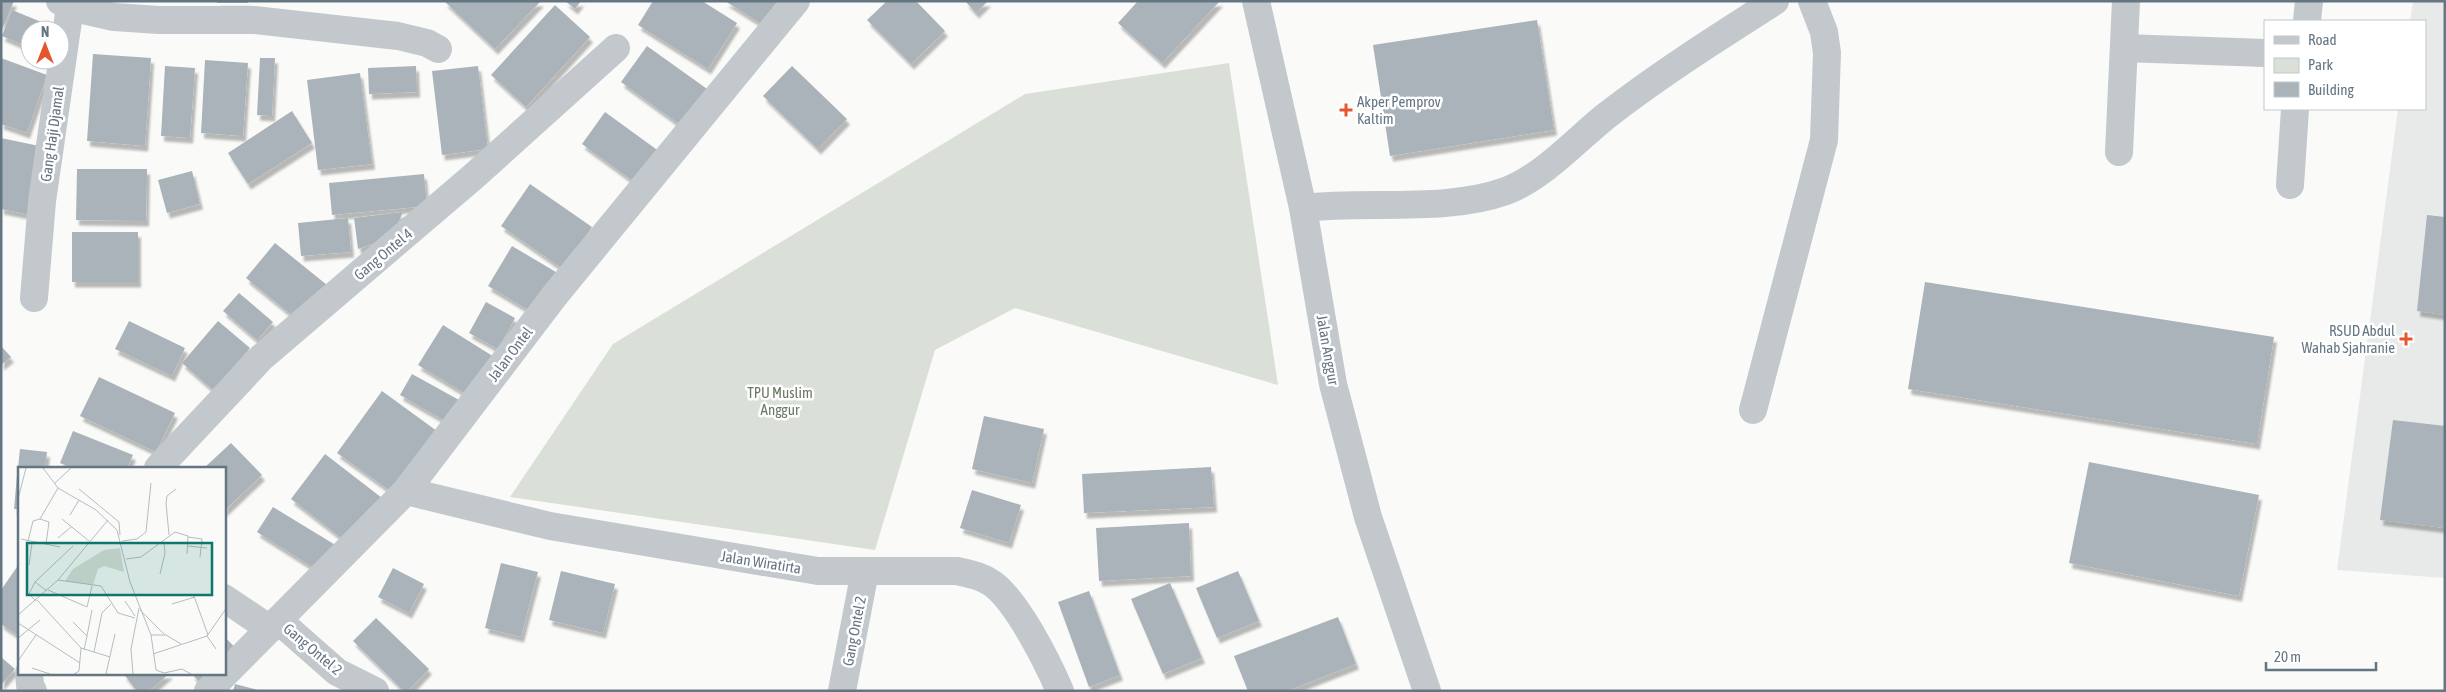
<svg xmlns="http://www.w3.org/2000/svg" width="2446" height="692" viewBox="0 0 2446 692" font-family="'Asap Condensed',sans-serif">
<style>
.built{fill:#e8e9e9}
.green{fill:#dadfd7}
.building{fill:#aab3b9;filter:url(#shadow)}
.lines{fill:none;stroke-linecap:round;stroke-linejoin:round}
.minor{stroke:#c3c8cc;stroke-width:28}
.tertiary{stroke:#c3c8cc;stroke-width:28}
.poi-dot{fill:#e4572e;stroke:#fff;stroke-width:2}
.labels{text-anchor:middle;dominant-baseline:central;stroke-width:5;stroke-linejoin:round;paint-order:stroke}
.poi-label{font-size:15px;fill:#657683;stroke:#fff;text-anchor:start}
.street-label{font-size:15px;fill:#657683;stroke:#fff}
.park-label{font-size:15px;fill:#687a64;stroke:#fff}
.inset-road{fill:none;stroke:#b5bdc2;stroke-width:1}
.view{fill:#0f766e;fill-opacity:0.15;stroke:#0f766e;stroke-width:2.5}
.inset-edge{fill:none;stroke:#657683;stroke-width:2.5}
</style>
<defs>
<filter id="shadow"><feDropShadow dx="3" dy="5.5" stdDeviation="1" flood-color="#0004"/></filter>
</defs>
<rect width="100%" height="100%" fill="#fafaf8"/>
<path class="built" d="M2413 1H2445V578L2337 570 2398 109H2425V21H2410Z"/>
<path class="green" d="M1229 63 1278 385 1015 308 935 350 875 550 510 497 613 344 1025 94Z"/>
<path class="building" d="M1 1H14L1 32Z
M217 1H248V3H217Z
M444 1H541L495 49Z
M565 1H581L575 9Z
M653 1H702L737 23 708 69 638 25Z
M725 1H778L760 23Z
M887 1H916L945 31 911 64 867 20Z
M965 1H988L976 13Z
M1138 1H1220L1162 63 1118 23Z
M555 5 590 37 526 107 491 75Z
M12 10 61 30H30V48L2 36Z
M1537 20 1554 130 1390 156 1373 45Z
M647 46 710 91 683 127 621 82Z
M93 54 151 58 145 146 87 141Z
M1 58 47 75 27 133 1 124Z
M260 58H275L272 116 257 115Z
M205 60 248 63 243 136 201 133Z
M165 66 195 68 190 138 161 136Z
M416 66 417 92 369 94 368 68Z
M478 66 488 149 442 155 432 71Z
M792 66 847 119 818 149 763 96Z
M360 73 372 164 318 170 307 80Z
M292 111 312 143 248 184 228 153Z
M605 112 660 152 637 184 582 144Z
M1 138 44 147 31 215 1 209Z
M77 169H147L146 221 76 220Z
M192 171 200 204 167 213 158 180Z
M424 174 427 206 332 215 329 183Z
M530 184 592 227 563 269 501 226Z
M403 212 392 237 358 249 354 218Z
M2427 215 2445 217V315L2417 311Z
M348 218 351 252 301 256 298 223Z
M72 232H138V282H72Z
M275 243 327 285 299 321 246 278Z
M512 246 561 275 537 315 488 286Z
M1925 282 2274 337 2257 444 1908 389Z
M239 293 273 322 257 340 223 311Z
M486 302 515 318 498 349 469 333Z
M129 321 185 348 172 376 115 349Z
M218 321 250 348 213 390 182 363Z
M443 325 499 360 474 399 418 365Z
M1 346 11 357 1 365Z
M412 374 459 400 447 422 400 395Z
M99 377 175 413 156 452 80 416Z
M382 391 441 434 396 495 337 453Z
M984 416 1044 429 1032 483 972 469Z
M2393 420 2445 426V528L2380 520Z
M73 431 133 455 127 468H72L60 463Z
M231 443 262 475 224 511V468H204Z
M20 449 47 452 45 468H18Z
M325 454 382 498 348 543 291 499Z
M2089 462 2259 495 2239 596 2069 563Z
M1211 467 1214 507 1084 513 1082 474Z
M17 475H19V509H14Z
M972 490 1021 505 1009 543 960 528Z
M273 507 337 546 320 572 257 532Z
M1189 523 1191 576 1099 581 1096 528Z
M501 563 538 572 521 637 485 628Z
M19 564V636L1 624V590Z
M393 568 424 584 409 613 378 597Z
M561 571 615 584 603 633 549 620Z
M1238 571 1259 621 1217 638 1196 588Z
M1170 583 1202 658 1163 674 1131 599Z
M1089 591 1120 675 1089 687 1058 602Z
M1338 617 1356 664 1287 691H1248L1234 656Z
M376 618 429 669 408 691H404L353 641Z
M224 636 242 655 224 672Z
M1 657 15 669 1 685Z
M123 673H170L149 691H137Z
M191 673H223L206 689Z
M235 684 258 690V691H233Z"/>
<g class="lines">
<path class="minor" d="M60 1 70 7 114 17 159 20H254L398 36 427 43 438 49
M2307 21 2309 1
M2124 48 2265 53
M2119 152 2126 1
M2290 185 2295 109
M1303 208C1368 200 1444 213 1506 191 1543 177 1576 140 1606 116 1660 74 1717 38 1775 1
M34 298 42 201 70 7
M1753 410 1824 140 1827 53 1824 32 1812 1
M158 468 262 357 474 176 616 48
M406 491 550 526 818 571H957C970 574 982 576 993 584 1018 603 1047 661 1060 691
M224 598 270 629
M279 621 337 672 375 691
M29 673 30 685 33 691
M208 691 406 491 555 295 796 1
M842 691 865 571"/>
<path class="tertiary" d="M1256 1 1303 208 1333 384 1368 517 1427 691"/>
</g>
<g class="poi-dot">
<path d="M1343.5 102.5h5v5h5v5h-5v5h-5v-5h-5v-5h5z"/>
<path d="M2403.5 331.5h5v5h5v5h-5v5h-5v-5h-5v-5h5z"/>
</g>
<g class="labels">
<g class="poi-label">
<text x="1357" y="101">Akper Pemprov<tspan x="1357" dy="17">Kaltim</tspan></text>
<text x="2395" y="330" text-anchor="end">RSUD Abdul<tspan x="2395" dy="17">Wahab Sjahranie</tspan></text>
</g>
<g class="street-label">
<text transform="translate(52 134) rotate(-82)">Gang Haji Djamal</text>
<text transform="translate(383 254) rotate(-40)">Gang Ontel 4</text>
<text transform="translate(1328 350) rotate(80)">Jalan Anggur</text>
<text transform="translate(510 354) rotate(-53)">Jalan Ontel</text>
<text transform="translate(761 562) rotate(9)">Jalan Wiratirta</text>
<text transform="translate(854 631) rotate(-79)">Gang Ontel 2</text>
<text transform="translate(313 649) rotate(40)">Gang Ontel 2</text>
</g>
<g class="park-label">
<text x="780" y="392">TPU Muslim<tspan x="780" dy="17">Anggur</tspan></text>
</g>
</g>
<g transform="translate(18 467)">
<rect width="208" height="208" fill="#fafaf8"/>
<path d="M102 81 106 105 86 99 80 102 75 118 47 114 55 102 86 83Z" fill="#dadfd7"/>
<path class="inset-road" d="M25 1 40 21 78 43 99 63 112 115 133 168 138 203 146 206 164 202 173 207M36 17 53 1M61 22 101 55 102 68M0 32 8 1M52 48 61 33M22 52 40 21M44 52 71 74M151 68 148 36 149 29 158 22M170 70 184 72 182 90M40 71 53 60M3 72 42 80M10 74 15 54 22 52 31 55 28 77M104 74 119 72 128 65 133 16M170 79 189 81M108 92 123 90 157 65 170 69 169 87M11 98 14 76M142 107 147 86 146 75M40 113 83 119 100 146 117 151M17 115 29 124M30 123 69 140 74 119M176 129 190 168M19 133 63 181 92 190M18 134 11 127 17 115 55 79M107 134 117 149M154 137 177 130M122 143 147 168M0 148 40 113 90 53M55 155 69 169 66 183M0 156 62 196M133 168H148L163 177M69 169 74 143M189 169 198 182M0 171 22 153M76 185 84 146 93 137M135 187 189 169 207 143M0 194 18 168M14 201 32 207M56 207 61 204 63 181M88 207 97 167M115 207 113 182 121 141"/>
<path class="view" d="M9 76H194V128H9Z"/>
<rect width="208" height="208" class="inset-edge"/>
</g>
<rect width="2446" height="692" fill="none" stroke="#657683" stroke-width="5"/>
<rect x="2264" y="20" width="162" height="90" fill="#ffffff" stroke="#c1c8cd"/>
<rect x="2274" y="36" width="25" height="8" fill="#c3c8cc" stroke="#c1c8cd"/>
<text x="2308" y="45" font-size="15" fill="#657683">Road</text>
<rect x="2274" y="58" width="25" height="15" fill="#dadfd7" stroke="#c1c8cd"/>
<text x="2308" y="70" font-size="15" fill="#657683">Park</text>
<rect x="2274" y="82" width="25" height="15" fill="#aab3b9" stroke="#c1c8cd"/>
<text x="2308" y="95" font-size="15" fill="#657683">Building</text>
<g transform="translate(45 45)"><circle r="24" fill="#ffffff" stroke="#c1c8cd"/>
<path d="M0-4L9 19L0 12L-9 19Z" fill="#e4572e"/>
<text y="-8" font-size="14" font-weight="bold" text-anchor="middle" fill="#657683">N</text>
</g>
<path d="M2266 662v8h110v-8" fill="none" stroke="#657683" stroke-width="2.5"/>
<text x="2274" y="662" font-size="15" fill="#657683" stroke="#ffffff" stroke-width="4" paint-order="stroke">20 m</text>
</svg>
